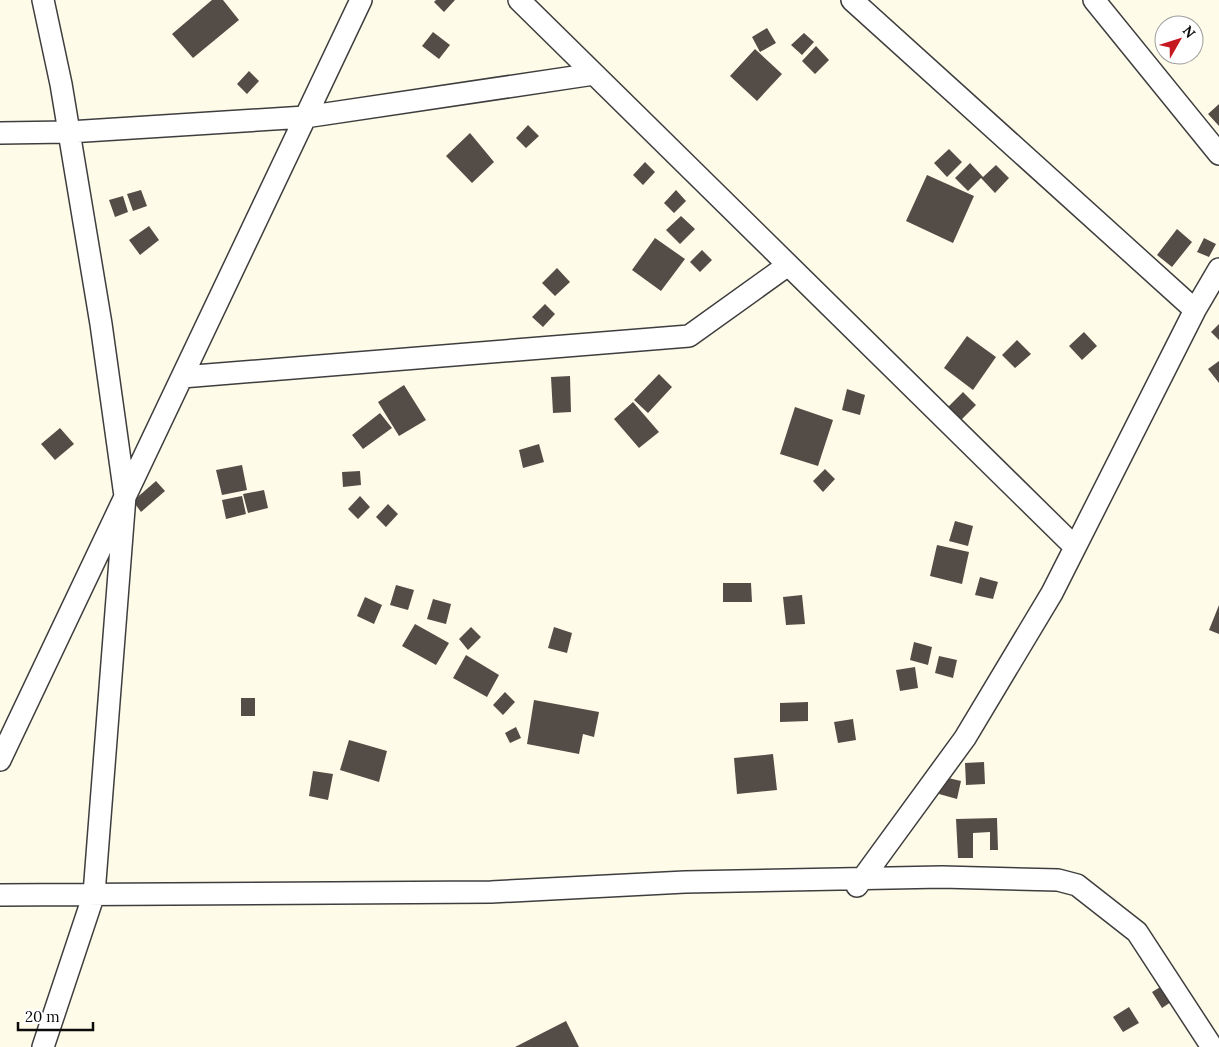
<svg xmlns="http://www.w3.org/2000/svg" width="1219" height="1047" viewBox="0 0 1219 1047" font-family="Lora,serif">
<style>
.building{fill:#544c46}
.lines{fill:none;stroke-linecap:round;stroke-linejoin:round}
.minor-casing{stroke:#3e3e3e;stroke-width:24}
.minor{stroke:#fff;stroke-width:21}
</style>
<rect width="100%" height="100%" fill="#fffbe9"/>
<path class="building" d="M212 0H223L239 20 193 58 172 34Z
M436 0H455L444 12 434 2Z
M767 28 776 43 760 52 752 37Z
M433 32 450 45 439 59 422 46Z
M804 33 814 42 802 55 791 45Z
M816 46 829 60 815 74 802 61Z
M755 49 782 74 757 101 730 76Z
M249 71 259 81 247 94 237 84Z
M1219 104V126L1208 114Z
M528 125 539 136 526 148 516 138Z
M470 133 494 162 472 183 446 156Z
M949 149 962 162 947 177 934 163Z
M645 162 655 172 643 185 633 175Z
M970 163 983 177 996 165 1009 178 995 193 981 178 968 191 955 178Z
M927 175 974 196 953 243 906 221Z
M141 190 147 206 133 211 127 194Z
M676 190 686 201 674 213 664 203Z
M123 196 128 212 115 217 109 200Z
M681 216 695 229 680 244 666 230Z
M149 226 159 240 140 255 129 240Z
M1177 229 1192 242 1172 267 1157 255Z
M655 238 685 259 661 291 632 270Z
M1204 238 1216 244 1209 257 1197 252Z
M702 250 712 260 700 272 690 262Z
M557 268 570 282 555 296 542 283Z
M545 304 555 314 543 327 532 317Z
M1219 324V340L1211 332Z
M1084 332 1097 346 1082 360 1069 346Z
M967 336 996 357 973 390 944 368Z
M1017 340 1031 354 1015 368 1002 355Z
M1219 361V383L1208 369Z
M659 374 672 387 648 413 634 400Z
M570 376 571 412 553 413 551 377Z
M404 385 426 420 399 436 378 402Z
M847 389 865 395 860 415 842 410Z
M963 392 976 405 961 420 948 407Z
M633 402 659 432 639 448 614 419Z
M795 407 833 420 818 466 780 454Z
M380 413 392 428 363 449 352 435Z
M60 428 74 444 55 460 41 444Z
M539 444 544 462 523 468 519 450Z
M242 465 247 490 222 495 216 470Z
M825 469 835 479 823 492 813 481Z
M360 471 361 485 343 487 342 472Z
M156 481 165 491 141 512 133 501Z
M264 490 268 508 248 513 243 494Z
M242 496 246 514 226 519 222 500Z
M360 496 370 507 358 519 348 509Z
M388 504 398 514 386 527 376 517Z
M955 521 973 526 968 546 949 541Z
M937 545 969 552 962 584 930 576Z
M980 577 998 582 993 599 975 595Z
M723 583H751L752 602H723Z
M396 585 414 590 408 610 390 605Z
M802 595 805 624 786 625 783 597Z
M365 597 382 605 374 624 357 616Z
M433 599 451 604 446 624 427 619Z
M1219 605V634L1209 630Z
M415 624 449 643 436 665 402 646Z
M471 627 481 637 468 650 459 639Z
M554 627 572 633 567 653 548 648Z
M914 642 932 647 928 665 910 660Z
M466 655 499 675 487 697 453 678Z
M939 656 957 660 953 678 935 673Z
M915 667 918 688 900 691 896 670Z
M505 692 515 702 503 715 493 705Z
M241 698H255V716H241Z
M534 700 599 712 594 737 583 734 579 754 527 744Z
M808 702V721L780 722V703Z
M853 719 856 740 838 743 834 722Z
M516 727 521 738 510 743 505 733Z
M349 740 387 751 379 782 340 770Z
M773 754 777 790 737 794 734 758Z
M984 762 985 784 966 785 965 763Z
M313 771 333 774 328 800 309 796Z
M944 777 961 781 957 799 939 794Z
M997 818 998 850H990V832L973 833V858H958L956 819Z
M1167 983 1177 998 1162 1008 1152 992Z
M1129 1007 1139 1023 1123 1032 1113 1017Z
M566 1021 579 1047H515Z"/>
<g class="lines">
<g class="minor-casing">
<path id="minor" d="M519 0 1075 547
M852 0 1195 310 1219 269
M1094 0 1219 154
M0 133 69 132 305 117 594 74
M182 377 689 336 788 265
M0 760 361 0
M857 886 965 738 1052 593 1195 310
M0 895 491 892 685 882 942 877 1058 880 1077 885 1137 932 1212 1047
M43 1047 94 894 125 496 101 324 61 84 43 0"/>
</g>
<use href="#minor" class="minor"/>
</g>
<g transform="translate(1179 40) rotate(51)"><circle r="24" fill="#ffffff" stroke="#9d9d9d"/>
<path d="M0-4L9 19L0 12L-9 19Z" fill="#c51821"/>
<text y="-8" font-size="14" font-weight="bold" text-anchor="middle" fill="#0b0b0b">N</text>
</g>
<path d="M18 1022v8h75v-8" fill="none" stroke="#0b0b0b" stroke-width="2.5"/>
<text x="25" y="1022" font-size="15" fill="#0b0b0b" stroke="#ffffff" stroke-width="4" paint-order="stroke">20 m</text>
</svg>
